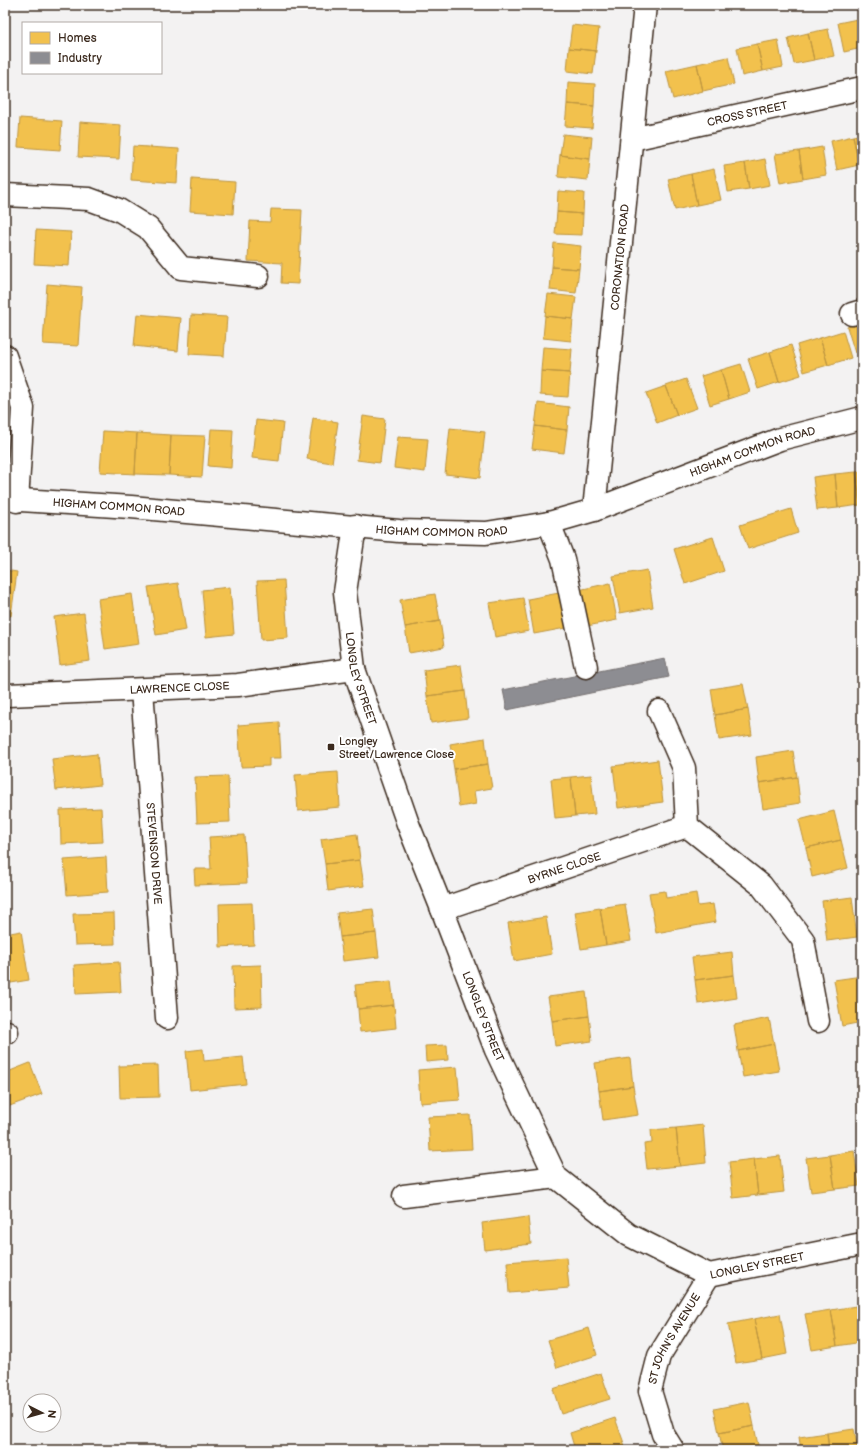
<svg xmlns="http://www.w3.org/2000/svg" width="867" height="1455" viewBox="0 0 867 1455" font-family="'Balsamiq Sans',sans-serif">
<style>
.homes{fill:#f2c14e;stroke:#bb9440}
.industry{fill:#8d8d92;stroke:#746f6f}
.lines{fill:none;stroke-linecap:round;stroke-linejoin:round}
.minor-casing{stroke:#3b2a1e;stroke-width:25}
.minor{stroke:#fff;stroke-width:22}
.poi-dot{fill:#3b2a1e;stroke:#fff;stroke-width:1.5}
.labels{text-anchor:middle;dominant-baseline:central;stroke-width:4;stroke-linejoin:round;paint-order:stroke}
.street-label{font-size:11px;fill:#3b2a1e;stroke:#fff}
.poi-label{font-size:11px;fill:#3b2a1e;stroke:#fff;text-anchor:start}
</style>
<rect width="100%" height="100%" fill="#f3f2f2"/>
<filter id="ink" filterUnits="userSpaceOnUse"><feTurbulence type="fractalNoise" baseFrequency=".025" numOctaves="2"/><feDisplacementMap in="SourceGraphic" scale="8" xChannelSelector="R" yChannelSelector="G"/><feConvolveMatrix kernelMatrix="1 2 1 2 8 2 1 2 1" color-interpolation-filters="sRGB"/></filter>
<g filter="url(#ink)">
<path class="homes" d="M862 18V48L844 52 838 23Z
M572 25 599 28 596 51 569 48Z
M828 29 834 56 814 60 808 33Z
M808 33 814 60 794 64 788 38Z
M778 40 783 67 763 71 757 44Z
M757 44 763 71 742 76 737 48Z
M569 48 596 51 593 74 567 71Z
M728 57 734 84 703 91 697 64Z
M697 64 703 91 673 99 666 71Z
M568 82 595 84 594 106 567 104Z
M567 104 594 106 592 128 565 126Z
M5 118H10L8 149H5Z
M20 118 62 121 60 150 18 147Z
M80 122 121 125 119 159 78 157Z
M563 134 592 137 590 159 560 155Z
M862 134V165H859L853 136Z
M853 136 859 165 837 170 831 141Z
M133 146 179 149 177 183 131 180Z
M822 147 826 175 803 179 799 151Z
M799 151 803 179 780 183 775 154Z
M560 155 590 159 588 180 558 177Z
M765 159 770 185 749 189 745 163Z
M745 163 749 189 728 192 724 166Z
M714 169 721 200 697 205 691 174Z
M691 174 697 205 675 210 668 179Z
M192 179 235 182 233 214 190 211Z
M558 191 584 193 583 214 557 212Z
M271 209 302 210 298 284 281 283 282 263 248 261 250 221 270 222Z
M557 212 583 214 582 235 555 234Z
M36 230 71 232 69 266 34 264Z
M554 243 581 246 579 269 552 267Z
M552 267 579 269 576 293 550 290Z
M47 284 82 287 78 346 43 344Z
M548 294 576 297 573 319 545 316Z
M137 314 181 318 178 351 134 346Z
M191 315 227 317 224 356 189 354Z
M545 316 573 319 571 341 543 338Z
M862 323V351L855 353 847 327Z
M843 331 851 358 828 365 820 338Z
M820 338 828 365 804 372 797 345Z
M791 345 801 375 779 382 770 352Z
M543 347 572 349 570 373 541 371Z
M770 352 779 382 758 389 748 359Z
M741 364 750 392 729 399 721 370Z
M721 370 729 399 710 405 701 376Z
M541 371 570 373 568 397 540 395Z
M686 379 697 408 677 415 666 386Z
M666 386 677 415 657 423 646 393Z
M538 403 569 407 567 430 535 426Z
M363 416 385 419 380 463 357 460Z
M313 418 338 422 332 463 307 459Z
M256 420 283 423 279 461 252 458Z
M535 426 567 430 564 453 532 449Z
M450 428 485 432 480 478 445 474Z
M211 429 233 430 231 468 208 466Z
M103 431 137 433 135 474 100 472Z
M137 433 171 435 169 475 135 474Z
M171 435 205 436 202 477 169 475Z
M398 437 428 439 425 472 394 468Z
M862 471V505H860L856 472Z
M856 472 860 505 838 508 835 474Z
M835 474 838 508 817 510 813 477Z
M791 509 798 533 748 549 740 525Z
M713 537 724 571 685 584 674 549Z
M5 570 17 572 11 616 5 615Z
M647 570 653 607 620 613 613 576Z
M284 580 288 638 261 640 257 581Z
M178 583 186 630 156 635 148 587Z
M610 583 617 620 582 627 574 591Z
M230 587 234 634 206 637 202 590Z
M564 592 571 627 534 634 528 599Z
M132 594 139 644 105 649 98 599Z
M435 594 440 621 405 627 400 600Z
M523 598 529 631 495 637 489 603Z
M84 613 90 661 60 665 54 617Z
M440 621 444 647 409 653 405 627Z
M461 665 465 691 427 696 424 670Z
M743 684 748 709 715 715 711 689Z
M465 691 468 718 431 723 427 696Z
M748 709 752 735 719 740 715 715Z
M279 722 281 758H269V766L241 767 238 725Z
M485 738 488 764 454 769 450 744Z
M793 751 797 777 759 783 756 757Z
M97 754 100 785 56 790 52 759Z
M658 760 663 802 618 808 613 766Z
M488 764 492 788 474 791 476 804 459 807 454 769Z
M338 772 340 807 298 811 295 775Z
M591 775 595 814 575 816 571 777Z
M228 776 230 822 197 823 195 777Z
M571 777 575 816 555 818 551 779Z
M797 777 800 803 763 809 759 783Z
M101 808 103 842 61 844 60 810Z
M834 811 841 840 806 848 799 820Z
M357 834 360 860 325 864 321 839Z
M244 835 247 883 195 885 194 869H211L209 837Z
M841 840 848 868 812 877 806 848Z
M106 857 108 892 67 895 64 860Z
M360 860 364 886 328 891 325 864Z
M665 891 666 898 696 893 698 906 713 904 716 922 656 933 649 893Z
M852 897 857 937 827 941 822 901Z
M252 903 254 945 220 947 219 904Z
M625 904 631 941 606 945 600 908Z
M600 908 606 945 581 949 575 912Z
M373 909 376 933 340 937 337 913Z
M114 913 115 944 75 945 73 914Z
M546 917 552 954 514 961 508 923Z
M21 931 29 980 5 984V934Z
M376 933 379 957 343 961 340 937Z
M732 952 734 975 695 980 692 957Z
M119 962 121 992 76 994 74 965Z
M261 965 262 1007 234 1008 233 966Z
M734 975 737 998 698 1004 695 980Z
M862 976V1022L842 1026 834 980Z
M391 981 394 1005 358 1009 355 985Z
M586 992 589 1016 552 1021 548 997Z
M394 1005 396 1028 360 1032 358 1009Z
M589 1016 592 1041 555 1046 552 1021Z
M769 1018 774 1044 738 1051 734 1025Z
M774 1044 779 1071 743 1077 738 1051Z
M447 1045 448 1060 426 1062 425 1046Z
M203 1049 204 1061 243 1057 246 1084 190 1090 186 1051Z
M630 1058 633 1086 599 1091 595 1063Z
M30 1063 42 1094 7 1107 5 1101V1073Z
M158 1065 159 1097 120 1098 119 1066Z
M457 1067 460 1100 420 1103 418 1070Z
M633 1086 638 1115 603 1120 599 1091Z
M470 1115 472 1149 430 1151 428 1117Z
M703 1125 706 1163 680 1166 676 1128Z
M676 1128 680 1166 647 1169 644 1144 652 1143 651 1130Z
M854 1151 859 1186 835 1189 830 1155Z
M830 1155 835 1189 811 1192 806 1158Z
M780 1156 784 1192 758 1195 754 1159Z
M754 1159 758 1195 733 1198 729 1162Z
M528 1217 531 1244 485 1250 482 1223Z
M566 1257 569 1288 509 1293 507 1262Z
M856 1306 862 1342 837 1346 831 1310Z
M831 1310 837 1346 812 1350 805 1314Z
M780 1314 787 1354 762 1359 754 1319Z
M754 1319 762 1359 736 1363 728 1324Z
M589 1328 597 1355 557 1368 548 1340Z
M601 1373 610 1399 561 1414 553 1389Z
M749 1402 754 1426 719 1433 714 1409Z
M615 1418 625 1446 612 1450H575L570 1433Z
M754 1426 759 1450H723L719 1433Z
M854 1429 858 1450H829L827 1433Z
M827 1433 829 1450H801L799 1437Z"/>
<path class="industry" d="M665 658 669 677 507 710 503 690Z"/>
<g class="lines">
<g class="minor-casing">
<g id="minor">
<path id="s1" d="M632 139 862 88"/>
<path d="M5 195 89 199 119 210 148 228 181 268 258 276"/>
<path d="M852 314 862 311"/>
<path d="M5 356 23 408 17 501"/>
<path id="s2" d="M5 499 131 507 399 531 486 533 549 523 594 510 780 439 862 418"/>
<path id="s3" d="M594 510 645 5"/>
<path d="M549 523 563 559 586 667"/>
<path id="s4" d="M355 526 345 592 354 669 408 824 442 909 496 1050 556 1177 629 1235 709 1275 862 1244"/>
<path id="s5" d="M142 690 167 1018"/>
<path id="s6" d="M5 694 8 695 238 685 354 669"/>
<path d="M659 711 684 768 687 826 761 885 803 940 818 1021"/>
<path id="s7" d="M442 909 687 826"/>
<path d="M5 1033 7 1032"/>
<path d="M404 1196 556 1177"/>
<path id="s8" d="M673 1450 663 1434 650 1391 659 1356 709 1275"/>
</g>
</g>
<use href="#minor" class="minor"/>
</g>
</g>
<rect class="poi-dot" x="327" y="743" width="8" height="8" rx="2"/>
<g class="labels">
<g class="street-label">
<text stroke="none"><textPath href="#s1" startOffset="118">CROSS STREET</textPath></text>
<text stroke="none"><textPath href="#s3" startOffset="254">CORONATION ROAD</textPath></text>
<text stroke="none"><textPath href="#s2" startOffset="762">HIGHAM COMMON ROAD</textPath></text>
<text stroke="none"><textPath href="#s2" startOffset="114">HIGHAM COMMON ROAD</textPath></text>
<text stroke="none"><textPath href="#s2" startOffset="438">HIGHAM COMMON ROAD</textPath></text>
<text stroke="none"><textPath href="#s4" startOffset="155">LONGLEY STREET</textPath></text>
<text stroke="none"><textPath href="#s6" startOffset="175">LAWRENCE CLOSE</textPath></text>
<text stroke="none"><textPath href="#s5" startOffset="164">STEVENSON DRIVE</textPath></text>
<text stroke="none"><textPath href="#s7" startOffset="129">BYRNE CLOSE</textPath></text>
<text stroke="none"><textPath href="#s4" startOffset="515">LONGLEY STREET</textPath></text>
<text stroke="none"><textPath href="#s4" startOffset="923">LONGLEY STREET</textPath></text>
<text stroke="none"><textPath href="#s8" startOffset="122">ST JOHN'S AVENUE</textPath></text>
</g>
<g class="poi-label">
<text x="339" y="741">Longley<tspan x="339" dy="13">Street/Lawrence Close</tspan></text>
</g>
</g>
<rect width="867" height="1455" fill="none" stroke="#fff" stroke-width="20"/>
<rect x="10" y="10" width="847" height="1435" fill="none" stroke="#3b2a1e" stroke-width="1.5" filter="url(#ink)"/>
<rect x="22" y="22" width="140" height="52" fill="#ffffff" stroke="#b1aaa5"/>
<rect x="30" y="32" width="20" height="12" fill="#f2c14e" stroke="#b1aaa5"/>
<text x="58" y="42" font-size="12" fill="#3b2a1e">Homes</text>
<rect x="30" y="52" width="20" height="12" fill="#8d8d92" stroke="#b1aaa5"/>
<text x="58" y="62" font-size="12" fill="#3b2a1e">Industry</text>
<g transform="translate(42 1413) rotate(96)"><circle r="19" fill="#ffffff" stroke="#b1aaa5"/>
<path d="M0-3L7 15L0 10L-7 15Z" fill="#3b2a1e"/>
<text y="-6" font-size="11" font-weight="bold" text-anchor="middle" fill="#3b2a1e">N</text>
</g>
</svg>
